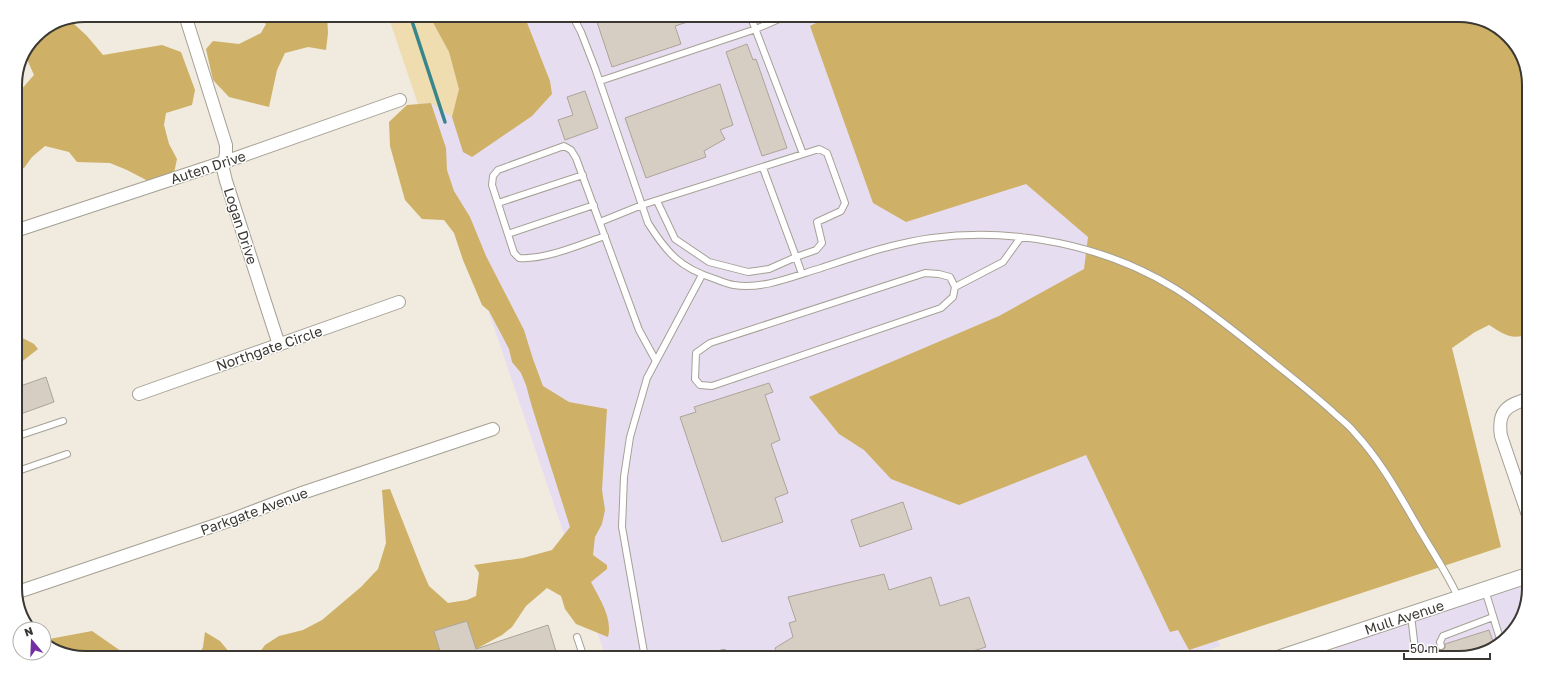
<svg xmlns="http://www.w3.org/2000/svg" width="1544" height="673" viewBox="0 0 1544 673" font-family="'Golos Text',sans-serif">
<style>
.commercial{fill:#e7ddf1}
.green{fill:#efdcaf}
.forest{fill:#ceb066}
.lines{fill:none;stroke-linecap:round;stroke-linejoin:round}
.stream{stroke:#38868b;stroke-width:3.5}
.building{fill:#d7cec3;stroke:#aca499}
.service-casing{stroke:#a5a094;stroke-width:8}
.minor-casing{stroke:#a5a094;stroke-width:14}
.tertiary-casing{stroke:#a5a094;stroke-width:17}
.service{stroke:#fff;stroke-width:6}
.minor{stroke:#fff;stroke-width:12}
.tertiary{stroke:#fff;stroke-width:15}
.labels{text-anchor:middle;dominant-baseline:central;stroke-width:3;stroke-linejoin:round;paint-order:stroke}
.street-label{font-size:14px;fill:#3b3833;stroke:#fff}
.rim{fill:none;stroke:#3b3833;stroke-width:2}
</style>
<rect width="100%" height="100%" fill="#f0ebde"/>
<path class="commercial" d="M388 15H1015L1220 646 1187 658H606Z
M1529 575V588L1524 615 1498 646 1459 658H1333L1338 638Z
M88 647 92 658 65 654Z"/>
<path class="green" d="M388 15H429L449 52 459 89 452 117 431 103 418 104Z"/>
<path class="forest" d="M255 15H327L328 33 326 50 308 47 285 53 277 70 269 107 229 97 213 80 206 49 213 41 239 44 261 33 266 24Z
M429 15H524L550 81 552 94 532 116 472 157 463 152 452 117 459 89 449 52Z
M832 15H1459L1486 20 1517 46 1529 81V333C1513 342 1502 333 1489 325L1475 332 1452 348 1501 547 1189 650 1178 630 1170 632 1086 455 959 505 891 479 864 450 839 434 809 397 999 316 1084 269 1088 237 1026 184 906 222 873 203 810 26Z
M72 18 73 23 87 36 103 55 162 45 181 52 195 90 192 105 166 113 164 125 169 144 177 159 174 173 150 182 127 170 110 163 77 162 69 152 45 146 32 157 24 168 15 172V93L20 91 34 75 26 57 36 35 58 20Z
M431 103 446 148 447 170 454 191 470 217 486 256 524 330 533 359 543 386 569 402 607 409 602 490 605 510 602 524 595 537 593 555 607 565V569L591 582C599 598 613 618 608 637L576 624 565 609 561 596 547 588 526 606 512 627 502 635 476 649 467 621 434 631 442 658H247L256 657 265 645 279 636 303 630 322 620 361 587 378 569 386 543 382 490 390 489 422 570 429 586 448 603 467 600 476 596 479 573 474 565 523 558 552 550 570 527 532 407 526 385 521 373 512 362 509 349 489 311 482 305 463 260 454 233 444 220 422 219 405 200 390 146 389 122 407 105Z
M15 334 34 344 38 349 15 367Z
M92 631 131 658H91L88 652C64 655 63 657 44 642V640Z
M205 632 220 641 234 658H198L203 647Z
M1320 652 1324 653 1331 658H1301Z"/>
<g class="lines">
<path class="stream" d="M410 15 445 122"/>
</g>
<path class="building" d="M608 15H703V17L675 26 681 44 612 67 596 19Z
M747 44 753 60 756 59 787 148 762 156 726 52Z
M720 84 733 125 720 130 725 139 704 151 706 157 646 178 625 118Z
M585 91 598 128 565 140 558 120 573 115 567 97Z
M46 377 54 402 15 416V388Z
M769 383 773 392 765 395 780 440 771 444 788 493 775 498 783 522 722 542 680 417 696 412 694 407Z
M903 502 912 529 860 547 851 520Z
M884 574 889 590 931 577 940 606 969 597 986 647 973 651 974 653 962 657 961 655 952 658H779L775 648 793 637 789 623 796 621 788 597Z
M467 621 476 649 548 625 558 658H442L434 631Z
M1489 630 1495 647 1459 658H1430L1427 650 1437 647 1439 650H1442L1445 648V644Z"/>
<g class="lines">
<g class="service-casing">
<path id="service" d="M572 15 581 32 595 68 648 223C667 253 680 268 715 279 721 281 727 284 734 285 762 290 794 276 821 268 857 256 894 243 932 238 1015 227 1105 245 1176 289 1209 310 1238 334 1268 358 1290 376 1312 393 1333 412 1340 419 1349 425 1355 433 1382 462 1401 498 1421 532 1434 554 1448 575 1458 597
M750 15 803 154
M600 81 756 29 788 15
M657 201 675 239 709 262 748 272 769 269 796 257 763 168
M498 203 583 175
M600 222 642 205 819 149 827 153 845 203 841 211 817 222 822 243 816 250 796 257 802 274
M508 234 594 205
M605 236C579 245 545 260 519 258L514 253 492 185 493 176 498 170 564 146 571 150 576 158 639 330 656 361
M955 287 950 277 939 274 925 273 710 343 696 353 695 379 700 385 712 386 941 308 953 297 955 287 1003 262 1021 237
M15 437 63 421
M15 472 67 454
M1485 590 1501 642
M1411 615 1416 658
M577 637 584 658
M1441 646 1440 642 1443 636 1493 617
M645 658 622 527 624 477 630 437 647 378 702 275
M703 658 724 653 726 658"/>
</g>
<g class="minor-casing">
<path id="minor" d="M185 15 226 145V153L223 169 226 181 279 345
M15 231 236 158 400 100
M139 394 399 302
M1529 398C1507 406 1497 410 1501 436L1529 518
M15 593 228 521 299 494 493 429"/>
</g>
<g class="tertiary-casing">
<path id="tertiary" d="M1279 658 1529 575"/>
</g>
<use href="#service" class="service"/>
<use href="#minor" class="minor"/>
<use href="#tertiary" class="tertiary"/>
</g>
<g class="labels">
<g class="street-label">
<text transform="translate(208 167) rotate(-18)">Auten Drive</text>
<text transform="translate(241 226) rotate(72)">Logan Drive</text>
<text transform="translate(269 348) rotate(-19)">Northgate Circle</text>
<text transform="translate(254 511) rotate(-20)">Parkgate Avenue</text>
<text transform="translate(1404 617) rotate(-18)">Mull Avenue</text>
</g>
</g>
<path d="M0 0H1544V673H0ZM85 22H1459A63 63 0 0 1 1522 85V588A63 63 0 0 1 1459 651H85A63 63 0 0 1 22 588V85A63 63 0 0 1 85 22Z" fill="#fff" fill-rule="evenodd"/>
<path class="rim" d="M85 22H1459A63 63 0 0 1 1522 85V588A63 63 0 0 1 1459 651H85A63 63 0 0 1 22 588V85A63 63 0 0 1 85 22Z"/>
<g transform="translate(32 641) rotate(341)"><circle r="19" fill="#ffffff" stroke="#b1afad"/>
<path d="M0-3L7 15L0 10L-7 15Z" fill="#722ea2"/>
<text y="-6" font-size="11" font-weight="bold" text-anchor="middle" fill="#3b3833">N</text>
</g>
<path d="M1404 653v6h86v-6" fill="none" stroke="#3b3833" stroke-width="2"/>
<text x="1410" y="653" font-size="12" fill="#3b3833" stroke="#ffffff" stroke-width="3" paint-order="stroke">50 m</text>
</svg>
